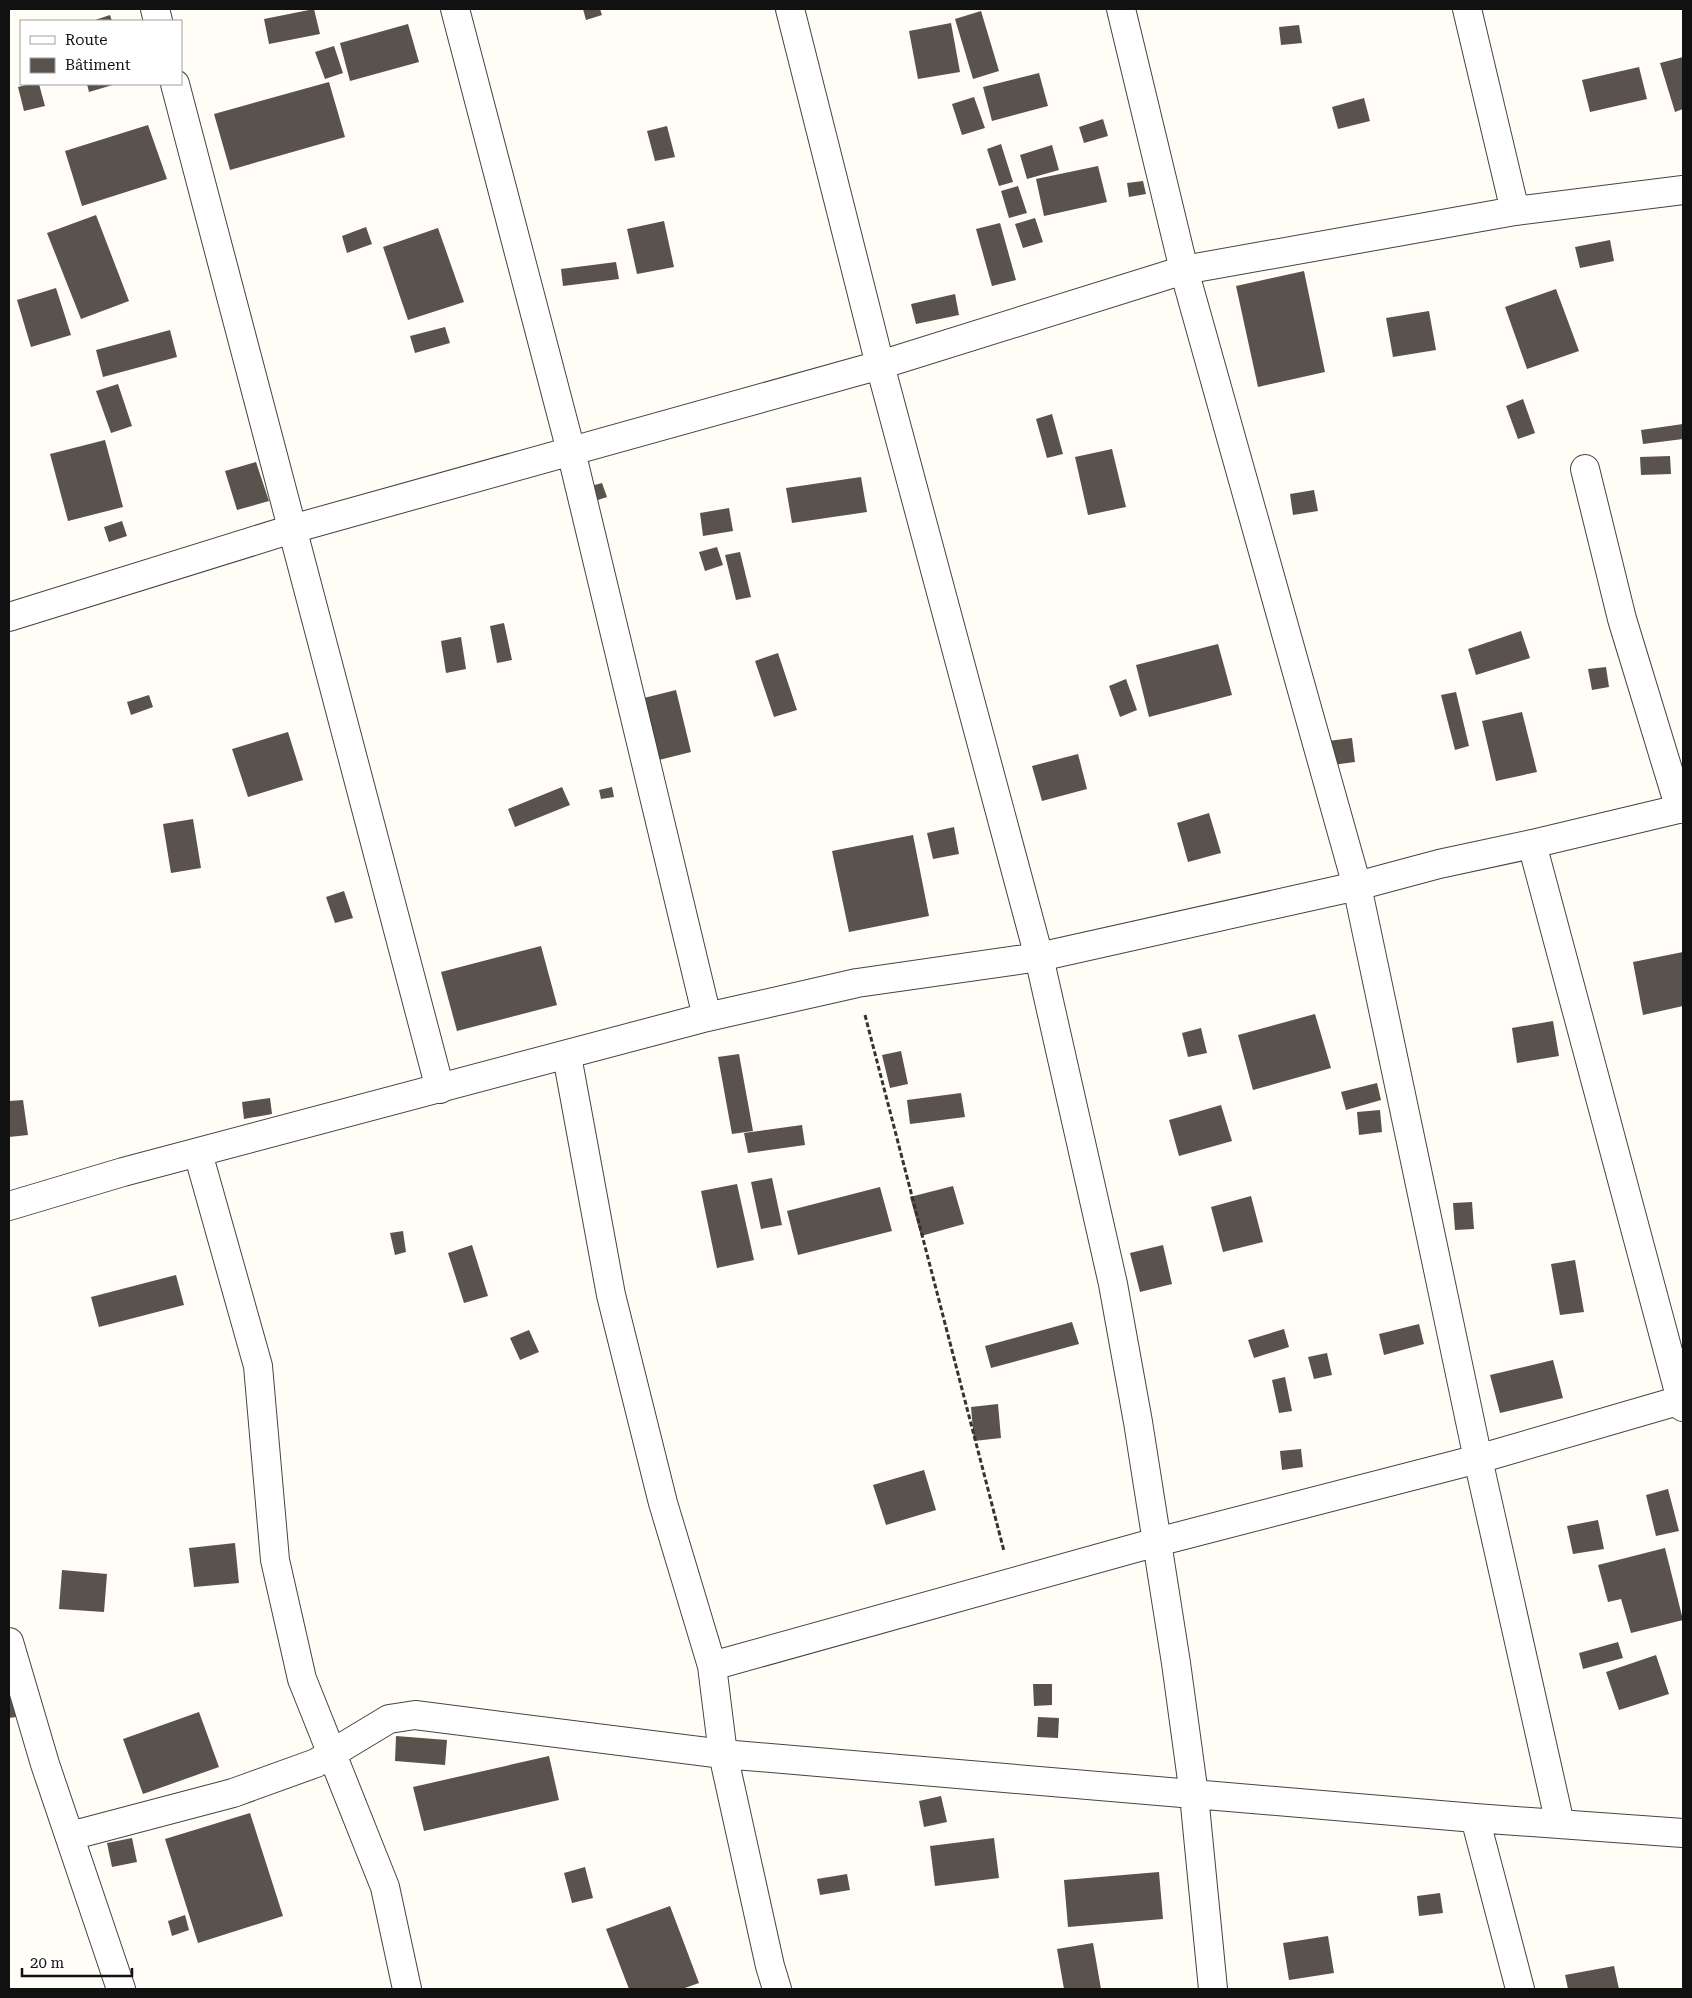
<svg xmlns="http://www.w3.org/2000/svg" width="1692" height="1998" viewBox="0 0 1692 1998" font-family="'Roboto Serif',serif">
<style>
.building{fill:#5a524d}
.lines{fill:none;stroke-linecap:round;stroke-linejoin:round}
.minor-casing{stroke:#444;stroke-width:30}
.path{stroke:#333;stroke-width:3;stroke-dasharray:5 2.5;stroke-linecap:butt}
.minor{stroke:#fff;stroke-width:28}
</style>
<rect width="100%" height="100%" fill="#fffdf5"/>
<path class="building" d="M314 9 320 34 269 44 264 19Z
M583 9H600L602 15 586 20Z
M981 11 999 71 973 79 955 19Z
M110 15 112 21H92Z
M951 23 960 72 918 79 909 31Z
M408 24 419 62 350 81 340 43Z
M1299 25 1302 43 1281 45 1279 27Z
M334 46 343 73 325 79 315 52Z
M1683 57V109L1675 112 1660 63Z
M1639 67 1647 99 1590 112 1582 80Z
M1039 73 1048 106 992 121 983 87Z
M329 82 345 137 230 170 214 114Z
M30 84H39L45 106 24 111 18 87Z
M87 84H116L89 92Z
M974 97 985 128 962 135 952 104Z
M1364 98 1370 121 1338 129 1332 107Z
M1103 119 1108 136 1084 143 1079 127Z
M148 125 167 179 82 206 65 151Z
M667 126 675 157 655 161 647 131Z
M1001 144 1013 182 999 186 987 149Z
M1052 145 1059 170 1027 179 1020 155Z
M1098 166 1107 202 1044 216 1036 179Z
M1143 181 1146 194 1129 197 1127 183Z
M1018 186 1027 213 1009 218 1001 191Z
M96 215 129 301 81 319 47 233Z
M1035 218 1043 242 1023 248 1015 224Z
M664 221 674 267 637 274 627 229Z
M1000 223 1016 280 992 286 976 229Z
M366 227 372 244 347 253 342 236Z
M438 228 464 302 408 320 383 247Z
M1610 240 1614 261 1580 268 1575 247Z
M616 262 619 279 563 286 561 269Z
M1304 271 1325 372 1258 387 1236 286Z
M56 288 71 335 31 347 17 300Z
M1556 289 1579 351 1527 369 1505 307Z
M955 294 959 315 916 324 911 304Z
M1429 311 1436 350 1393 357 1386 318Z
M445 327 450 343 415 353 410 336Z
M170 330 177 357 103 377 96 350Z
M118 384 132 426 111 433 96 391Z
M1523 399 1535 433 1518 439 1506 406Z
M1052 414 1063 454 1047 458 1036 419Z
M1683 424V439L1643 444 1641 430Z
M105 440 123 507 68 521 50 454Z
M1112 449 1126 507 1088 515 1075 457Z
M1670 456 1671 474 1641 475 1640 457Z
M256 462 269 501 237 510 225 471Z
M861 477 867 512 792 523 786 488Z
M602 483 607 497 595 501 591 486Z
M1314 490 1318 511 1293 515 1290 494Z
M729 508 733 531 703 536 700 513Z
M122 521 127 536 109 542 104 527Z
M717 547 723 565 705 571 699 552Z
M740 552 751 597 736 600 725 555Z
M504 623 512 660 497 663 490 626Z
M1521 631 1530 658 1476 675 1468 649Z
M461 637 466 669 446 673 441 641Z
M1218 644 1232 695 1149 717 1136 665Z
M778 653 797 710 774 717 755 661Z
M1606 667 1609 687 1592 690 1588 669Z
M1126 679 1137 710 1120 717 1109 686Z
M676 690 691 752 659 760 644 698Z
M1456 692 1469 746 1455 750 1441 695Z
M149 695 153 707 131 715 127 702Z
M1522 712 1537 772 1496 781 1482 721Z
M288 732 303 780 248 797 232 749Z
M1352 738 1355 762 1332 765 1328 741Z
M1078 754 1087 789 1042 801 1032 766Z
M562 787 570 805 515 827 508 809Z
M612 787 614 797 601 799 599 790Z
M1209 813 1221 853 1188 862 1177 823Z
M193 819 201 868 171 873 163 824Z
M954 827 959 854 933 859 927 833Z
M913 835 929 916 849 932 832 851Z
M344 891 353 918 335 923 326 897Z
M541 946 557 1005 457 1031 441 972Z
M1683 952V1006L1643 1015 1633 962Z
M1315 1014 1331 1068 1253 1090 1238 1035Z
M1553 1021 1559 1056 1517 1063 1512 1028Z
M1201 1028 1207 1053 1188 1057 1182 1033Z
M901 1051 908 1084 890 1088 882 1055Z
M739 1054 753 1131 732 1134 718 1057Z
M1377 1083 1381 1100 1346 1110 1341 1092Z
M961 1093 965 1117 910 1124 907 1100Z
M270 1098 272 1114 244 1119 242 1102Z
M23 1100 28 1135 9 1137V1101Z
M1221 1105 1232 1141 1179 1156 1169 1120Z
M1380 1110 1382 1132 1359 1135 1357 1112Z
M802 1125 805 1145 748 1153 744 1133Z
M772 1178 782 1225 761 1229 751 1182Z
M737 1184 754 1260 717 1268 701 1191Z
M953 1186 964 1224 921 1236 910 1197Z
M880 1187 892 1231 798 1255 787 1211Z
M1251 1196 1263 1242 1223 1252 1211 1207Z
M1472 1202 1474 1229 1455 1230 1453 1203Z
M403 1231 406 1252 395 1255 390 1233Z
M472 1245 488 1296 464 1303 448 1253Z
M1163 1245 1172 1284 1140 1292 1130 1253Z
M1575 1260 1584 1312 1560 1315 1551 1264Z
M176 1275 184 1305 99 1327 91 1297Z
M1072 1322 1079 1344 991 1368 985 1346Z
M1419 1324 1424 1344 1384 1355 1379 1334Z
M1284 1329 1289 1347 1254 1358 1248 1340Z
M529 1330 539 1352 520 1360 510 1338Z
M1327 1353 1332 1375 1314 1379 1308 1357Z
M1553 1360 1563 1398 1500 1413 1490 1375Z
M1285 1377 1292 1411 1279 1413 1272 1380Z
M998 1404 1001 1438 974 1441 971 1407Z
M1301 1449 1303 1467 1282 1470 1280 1451Z
M924 1470 936 1510 886 1525 873 1485Z
M1668 1489 1679 1531 1656 1536 1646 1495Z
M1598 1520 1604 1549 1573 1554 1567 1526Z
M235 1543 239 1583 194 1587 189 1548Z
M1665 1548 1683 1620 1631 1633 1621 1599 1608 1602 1598 1565Z
M62 1570 107 1574 104 1612 59 1609Z
M1618 1642 1623 1658 1583 1669 1579 1653Z
M1656 1655 1669 1694 1619 1710 1606 1672Z
M9 1680 16 1717 9 1718Z
M1033 1684H1052V1705L1034 1706Z
M199 1712 219 1767 143 1794 123 1739Z
M1038 1717 1059 1718 1058 1738 1037 1737Z
M396 1736 447 1740 445 1765 395 1761Z
M549 1756 559 1800 424 1831 413 1787Z
M941 1796 947 1822 924 1827 919 1801Z
M250 1813 283 1916 198 1943 165 1839Z
M132 1838 137 1862 112 1867 107 1843Z
M994 1838 999 1878 935 1886 930 1846Z
M585 1867 593 1898 572 1903 564 1873Z
M1159 1872 1163 1919 1068 1927 1064 1880Z
M847 1874 850 1890 820 1895 817 1879Z
M1440 1893 1443 1913 1419 1916 1417 1896Z
M670 1906 699 1983 682 1989H629L606 1929Z
M185 1915 189 1930 172 1936 168 1921Z
M1328 1936 1334 1973 1289 1980 1283 1943Z
M1093 1943 1101 1989H1064L1057 1949Z
M1614 1966 1619 1989H1568L1565 1975Z"/>
<g class="lines">
<g class="minor-casing">
<path id="minor" d="M155 9 158 21
M455 9 571 451 707 1017
M790 9 880 365 1039 957 1113 1284 1138 1422 1176 1663 1194 1795 1213 1989
M1121 9 1184 270 1357 886 1478 1459 1560 1824
M1467 9 1515 211
M175 84 440 1089
M1585 469 1622 619 1680 809
M9 617 292 529 880 365 1184 270 1515 211 1683 190
M1532 844 1683 1407
M567 1056 611 1295 663 1503 712 1666 723 1754 770 1966 777 1989
M198 1153 258 1366 275 1560 302 1679 385 1887 407 1989
M9 1206 123 1172 707 1017 857 983 1039 957 1357 886 1439 864 1532 844 1683 808
M9 1642 45 1764 121 1989
M712 1666 1157 1542 1478 1459 1681 1400
M1475 1818 1520 1989
M70 1836 233 1793 316 1763 389 1719 415 1715 723 1754 1475 1818 1683 1833"/>
</g>
<path class="path" d="M865 1015 1004 1551"/>
<use href="#minor" class="minor"/>
</g>
<rect width="1692" height="1998" fill="none" stroke="#111111" stroke-width="20"/>
<rect x="20" y="20" width="162" height="65" fill="#ffffff" stroke="#a0a0a0"/>
<rect x="30" y="36" width="25" height="8" fill="#ffffff" stroke="#a0a0a0"/>
<text x="65" y="45" font-size="15" fill="#111111">Route</text>
<rect x="30" y="58" width="25" height="15" fill="#5a524d" stroke="#a0a0a0"/>
<text x="65" y="70" font-size="15" fill="#111111">Bâtiment</text>
<path d="M22 1968v8h110v-8" fill="none" stroke="#111111" stroke-width="2.5"/>
<text x="30" y="1968" font-size="15" fill="#111111" stroke="#ffffff" stroke-width="4" paint-order="stroke">20 m</text>
</svg>
